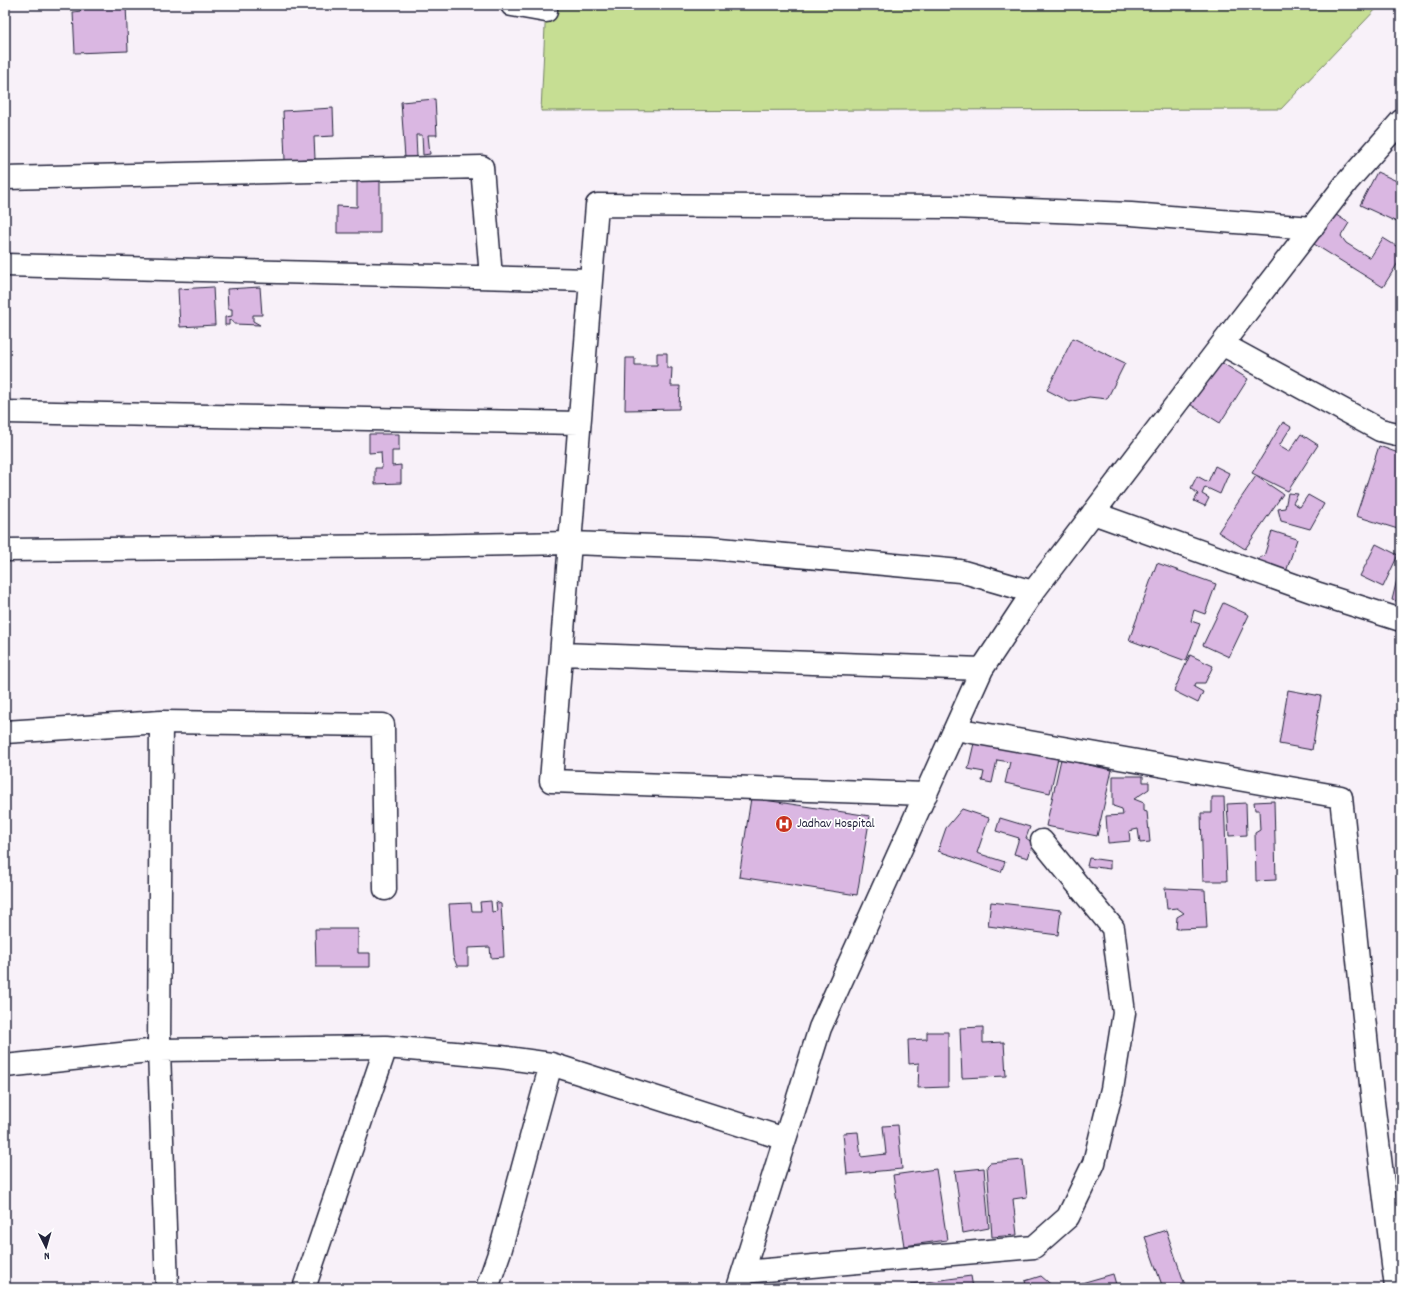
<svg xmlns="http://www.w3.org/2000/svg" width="1406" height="1293" viewBox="0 0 1406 1293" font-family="Dekko,sans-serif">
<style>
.green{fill:#c6de93;stroke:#748067}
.building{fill:#dab7e2;stroke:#22223b}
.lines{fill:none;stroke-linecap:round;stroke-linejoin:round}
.minor-casing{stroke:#22223b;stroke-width:25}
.minor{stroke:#fff;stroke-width:22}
.labels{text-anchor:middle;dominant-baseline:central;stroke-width:3.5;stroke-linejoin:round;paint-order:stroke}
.poi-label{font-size:13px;fill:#22223b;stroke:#fff;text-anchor:start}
</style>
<rect width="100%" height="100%" fill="#f8f1f9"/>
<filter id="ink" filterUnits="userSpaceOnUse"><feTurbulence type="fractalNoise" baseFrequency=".025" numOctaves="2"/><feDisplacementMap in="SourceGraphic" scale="8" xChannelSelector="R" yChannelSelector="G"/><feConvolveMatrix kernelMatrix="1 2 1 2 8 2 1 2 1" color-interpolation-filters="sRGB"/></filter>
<g filter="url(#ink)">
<path class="green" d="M546 5H1380L1281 109 541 111Z"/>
<path class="building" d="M81 5H126L128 51 75 53 73 12 81 11Z
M435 99 437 135H428L430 154 423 155 422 135H416L417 157 405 158 401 102Z
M333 108 334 136 314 137 315 159 285 160 283 111Z
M1377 172 1401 183V224L1360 205Z
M357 181H380V233H337V206L357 207Z
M1333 213 1349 223 1341 236 1346 243 1370 258 1383 238 1401 249V258L1383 287 1314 244Z
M213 287 215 325 180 327 178 289Z
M260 287 262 315H253V321L260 325 234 324 232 320 229 319V325H225V317L232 316V309H228L227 289Z
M1073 338 1125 363 1107 399 1089 397 1070 402 1047 390Z
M657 353H667V368H672L671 386H680L679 409 625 410 626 358H635V365H657Z
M1216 359 1248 379 1220 423 1188 403Z
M1283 422 1291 427 1279 446 1289 452 1301 434 1318 445 1288 491 1252 473Z
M369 434H399V451H392V466L401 465V483L375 484V468H382L381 452 369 453Z
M1379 446 1401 454V530L1356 516Z
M1215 466 1229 473 1220 494 1205 487 1202 494 1209 498 1205 506 1194 501 1198 494 1191 488 1197 476 1208 482Z
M1256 476 1283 494 1245 549 1218 532Z
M1288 493 1298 494 1293 503 1300 507 1308 495 1324 504 1310 529 1281 521 1278 509 1285 508Z
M1272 531 1297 539 1286 572 1260 564 1259 558 1264 556Z
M1376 544 1398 555 1383 587 1360 576Z
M1157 563 1216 584 1205 614 1194 610 1191 621 1200 624 1186 661 1129 640Z
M1401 563V602L1392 600Z
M1223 603 1249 615 1229 657 1203 645Z
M1190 655 1213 666 1205 683H1196L1194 687 1203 692 1198 703 1174 691Z
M1288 690 1321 696 1312 750 1279 744Z
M975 739 1058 758 1050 793 1005 783 1010 762 997 760 992 783 982 781 984 772 968 769Z
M1061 759 1112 770 1097 836 1046 826Z
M1113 776H1143V782H1149V789L1134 799 1144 803V811L1147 812 1150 842 1140 843 1138 829 1129 831 1130 841 1108 843 1106 816 1123 815 1122 809 1113 806Z
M1212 797H1224L1227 881H1203L1201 813H1212Z
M751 798 870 816 857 895 739 877Z
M1274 801 1276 880 1256 881 1255 833 1260 830 1259 810H1255L1254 802Z
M1246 803 1247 835 1229 836 1227 804Z
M962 809 989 818 977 853 1005 862 1001 872 938 851 946 828Z
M1000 818 1030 827 1026 838 1033 843 1028 858 1014 854 1019 838 996 831Z
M1089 858 1110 861V869L1087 866Z
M1165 888 1205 890 1207 928 1176 929 1177 917 1184 913 1177 908 1167 909Z
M491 901 492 912 497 911 496 902 501 904 504 957 491 958 490 947 468 948V966H457L453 956 449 904 471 903 472 911H481L480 902Z
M991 902 1061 910 1058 935 988 926Z
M315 929H358V953H370V967H316Z
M983 1027V1043L1004 1042 1006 1076 962 1078 960 1028Z
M927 1032H948V1087L918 1088 919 1063 909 1064 908 1040 927 1039Z
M898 1125 902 1169 847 1174 843 1133 858 1132 861 1157 886 1154 883 1126Z
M1023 1160 1027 1197 1013 1199 1017 1235 992 1237 987 1166 990 1163Z
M984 1168 989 1228 963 1233 955 1171Z
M936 1169 947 1240 904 1246 893 1175Z
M1166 1230 1186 1288H1163L1145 1237Z
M1113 1274 1117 1288H1064Z
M971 1276 973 1288H912L911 1284Z
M1041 1276 1055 1288H1027L1025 1281Z"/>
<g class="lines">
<g class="minor-casing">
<path id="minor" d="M512 5 546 11V5
M5 178 482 167 491 277
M5 265 591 280
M1222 344 1380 430 1401 435
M5 412 579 423
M1093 513 1319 594 1401 620
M5 550 415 546 571 543 710 548 960 571 1033 592
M561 654 982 669
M955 729 1341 797 1372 1094 1396 1288
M5 732 161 722
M926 794 551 781 597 205 952 207 1131 214 1312 228
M5 1066 159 1050 386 1047 501 1057 551 1064 785 1139
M743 1272 1034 1247 1068 1217 1094 1163 1112 1089 1124 1013 1113 928 1042 841
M167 1288 159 1050 161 722 383 725 385 889
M304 1288 386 1047
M487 1288 501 1248 551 1064
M738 1288 820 1028 982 669 1033 592 1222 344 1347 182 1401 121"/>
</g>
<use href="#minor" class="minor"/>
</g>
</g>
<defs>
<g id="hospital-disc" transform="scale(0.9)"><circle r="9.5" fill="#c8321e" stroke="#fff"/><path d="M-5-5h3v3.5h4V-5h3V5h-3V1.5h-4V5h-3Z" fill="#fff"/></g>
</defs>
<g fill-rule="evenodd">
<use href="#hospital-disc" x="784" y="824"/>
</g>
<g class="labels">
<g class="poi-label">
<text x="797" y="824">Jadhav Hospital</text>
</g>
</g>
<rect width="1406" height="1293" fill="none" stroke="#fff" stroke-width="20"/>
<rect x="10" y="10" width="1386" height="1273" fill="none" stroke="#22223b" stroke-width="1.5" filter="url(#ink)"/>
<g transform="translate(46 1247) rotate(175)" stroke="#ffffff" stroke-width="3" paint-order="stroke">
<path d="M0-3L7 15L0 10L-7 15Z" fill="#22223b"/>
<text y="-6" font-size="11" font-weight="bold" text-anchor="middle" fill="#22223b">N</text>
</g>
</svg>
